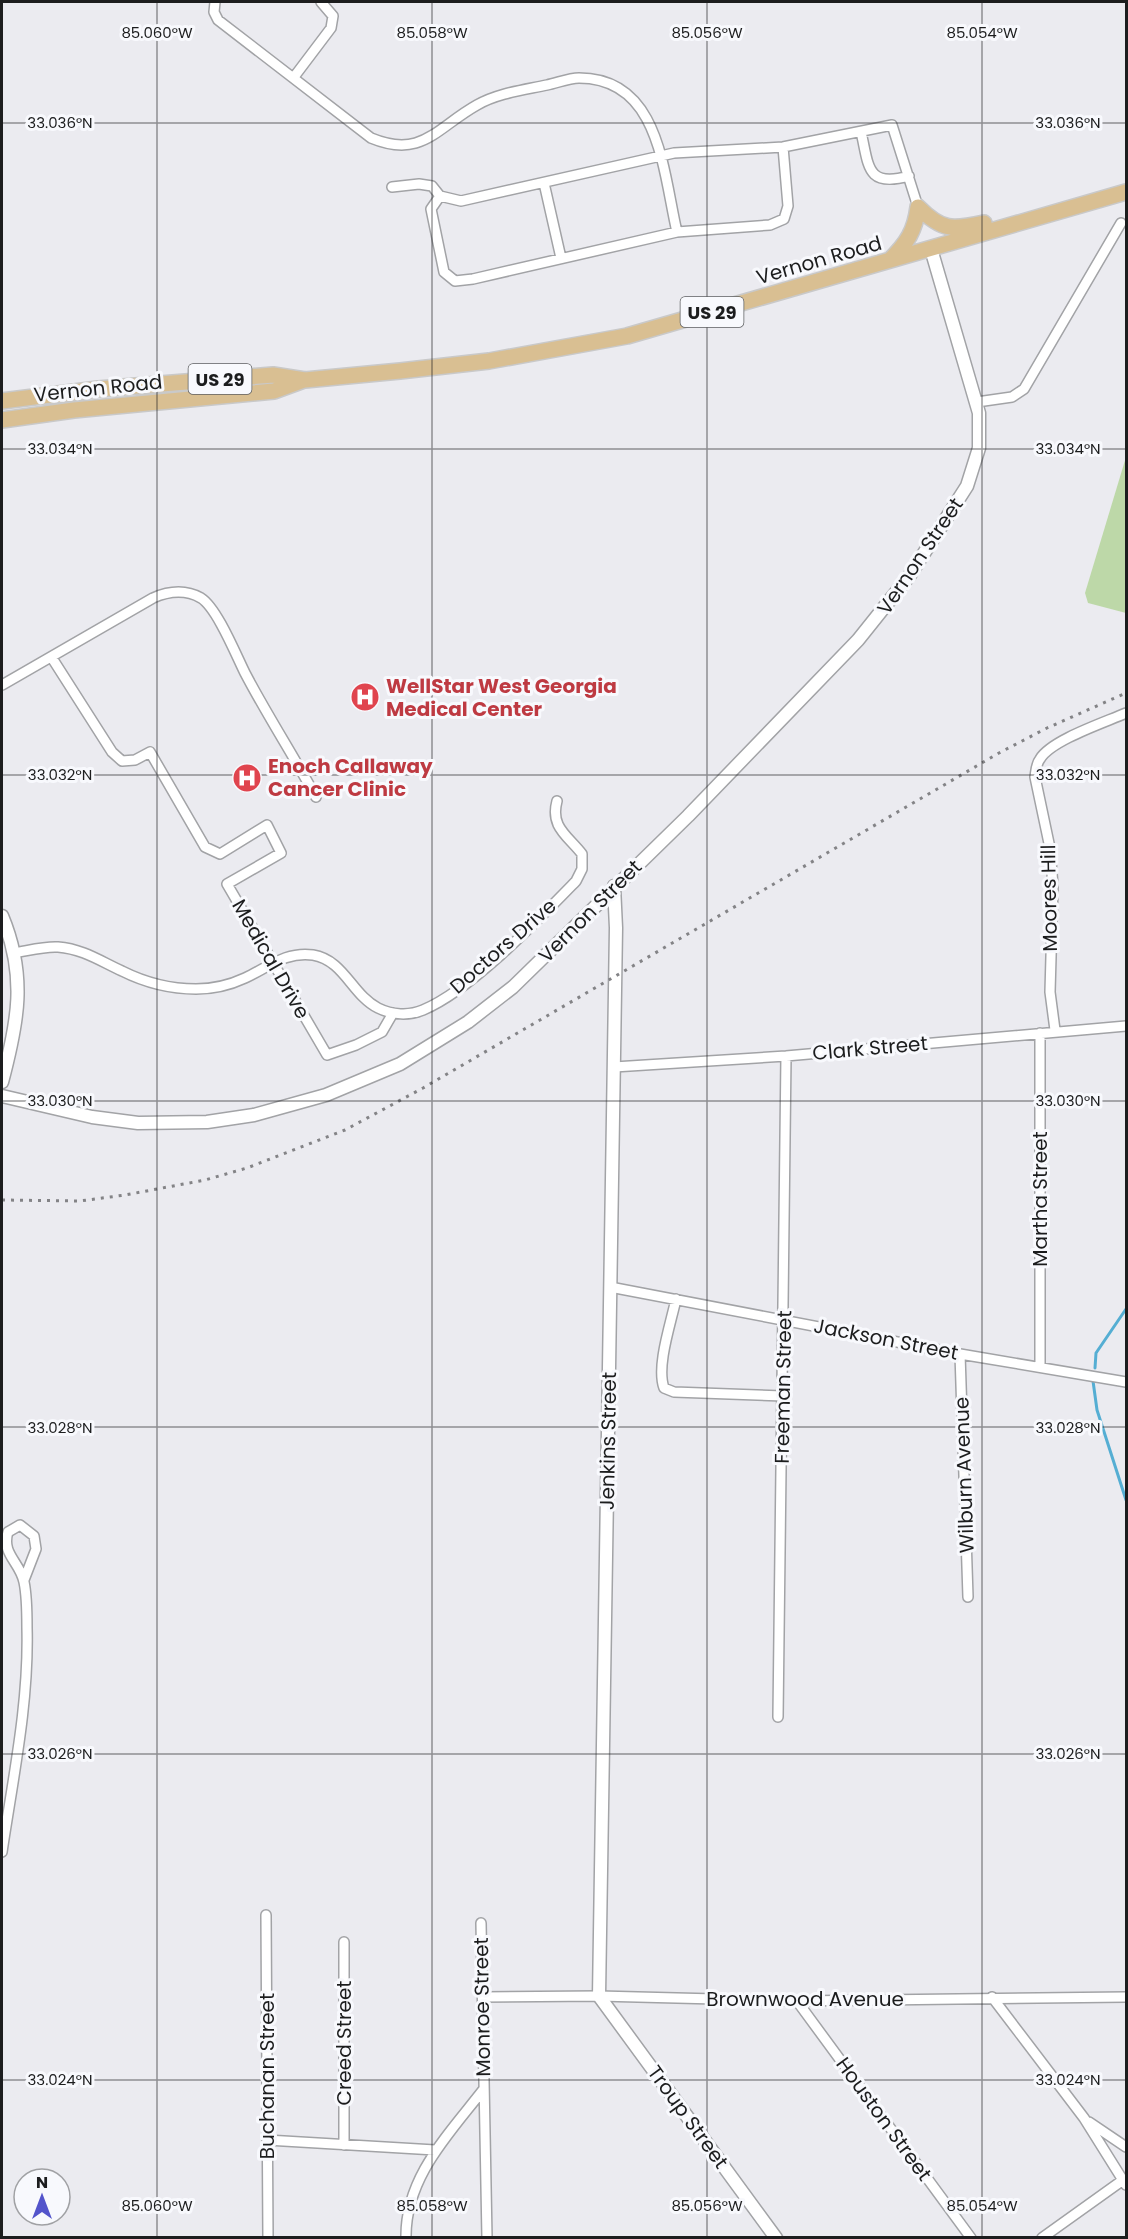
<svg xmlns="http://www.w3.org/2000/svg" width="1128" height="2239" viewBox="0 0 1128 2239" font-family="Poppins,sans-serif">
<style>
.park{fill:#bdd8a8}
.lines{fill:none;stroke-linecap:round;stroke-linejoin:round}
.stream{stroke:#55aed3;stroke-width:3}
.minor-casing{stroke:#a2a3a6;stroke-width:12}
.tertiary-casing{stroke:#a2a3a6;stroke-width:15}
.primary-casing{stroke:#c9c9c9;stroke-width:18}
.minor{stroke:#fff;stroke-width:9}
.tertiary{stroke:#fff;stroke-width:12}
.primary{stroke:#d9bf92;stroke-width:15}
.rail{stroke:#838386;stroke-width:3;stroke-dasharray:3 6;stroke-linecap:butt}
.ticks{fill:none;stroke:#1c1d1e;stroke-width:1.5;stroke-opacity:0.45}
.labels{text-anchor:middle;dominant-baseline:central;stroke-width:6;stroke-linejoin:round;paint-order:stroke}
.shield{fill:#f8f9fd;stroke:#5e5f61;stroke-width:1.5}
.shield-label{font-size:18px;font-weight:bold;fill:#1c1d1e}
.street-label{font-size:20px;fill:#1c1d1e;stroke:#f8f9fd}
.health-label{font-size:20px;font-weight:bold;fill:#be3a42;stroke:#f8f9fd;text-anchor:start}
.ticks-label{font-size:15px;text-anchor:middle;fill:#1c1d1e;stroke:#f8f9fd;stroke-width:6;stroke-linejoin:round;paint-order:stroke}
</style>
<rect width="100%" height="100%" fill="#ebebf0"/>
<path class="park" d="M1126 457V613L1088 603 1085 593Z"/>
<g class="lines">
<path class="stream" d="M1095 1368 1096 1353 1126 1309
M1093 1381 1097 1410 1126 1500"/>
<g class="minor-casing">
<path id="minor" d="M215 2 214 12 218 20 371 138C422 159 436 128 477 105 498 93 524 90 547 85 557 83 569 78 579 78 660 78 663 172 677 232
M294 77 331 28 333 16 321 2
M861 132C869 166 866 188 909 176
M544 183 561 258
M392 187 419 184 432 186 440 196 461 201 674 153 783 147 892 125 918 207
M440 196 431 209 444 272 455 281 473 279 677 232 770 225 784 219 788 206 783 147
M977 402 1012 397 1024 389 1121 223
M52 658 112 752 122 761 135 760 150 752 205 847 220 854 267 825 281 853 227 884 327 1055 356 1045 382 1032 393 1013
M2 685 153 598C169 591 185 589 201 598 217 608 236 655 245 673 267 715 293 755 316 797
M13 953C27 951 44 946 58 947 83 949 100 961 122 971 144 982 171 989 196 989 213 989 230 985 245 978 267 968 286 951 313 955 344 960 352 995 378 1008 392 1015 409 1016 423 1010 471 990 538 920 576 881L582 869V854C567 835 550 827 557 801
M1055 1030 1050 992 1053 886 1050 848 1035 777C1036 771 1036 764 1040 759 1051 740 1106 722 1126 713
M614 1067 786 1056 1126 1026
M610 1287 960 1354 1126 1382
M676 1299C671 1323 656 1366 664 1388L674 1392 783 1396
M960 1354 968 1597
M1040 1365V1033
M778 1717 786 1056
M2 1852C13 1778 29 1703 27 1628 27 1613 27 1596 24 1582 20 1562 1 1554 8 1532L20 1525 34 1536 36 1549 24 1580
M266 1915 268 2238
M481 1923 487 2238
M344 1942V2145
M483 1997 599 1996 797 2001 1126 1997
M992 1997 1084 2118 1126 2185
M797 2001 971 2238
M1089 2122 1126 2147
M267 2140 435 2150
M406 2238C405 2178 448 2135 483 2090
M1042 2238 1123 2180"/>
</g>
<g class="tertiary-casing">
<path id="tertiary" d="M614 886 616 928 599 1996 776 2238
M2 916C27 976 18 1022 2 1082
M2 1096 92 1117 138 1123 207 1122 254 1115 326 1095 400 1064 468 1022 513 987 688 816 858 640 910 575 967 486 979 448V413L931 249"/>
</g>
<g class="primary-casing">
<path id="primary" d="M918 207C942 231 952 230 984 223
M890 260C907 243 915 231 918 207
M2 401 98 389 273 375 305 380 400 371 489 361 627 336 1126 192
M2 420 74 410 274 391 304 380"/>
</g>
<use href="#minor" class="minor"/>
<use href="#tertiary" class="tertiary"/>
<use href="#primary" class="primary"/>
<path class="rail" d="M2 1200 80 1201 125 1195 205 1180 247 1168 345 1130 423 1088 999 753 1047 728 1126 693"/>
</g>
<path class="ticks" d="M157 2V2238M432 2V2238M707 2V2238M982 2V2238M2 123H1126M2 449H1126M2 775H1126M2 1101H1126M2 1427H1126M2 1754H1126M2 2080H1126"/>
<defs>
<g id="hospital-disc" transform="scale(1.5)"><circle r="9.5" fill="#e0444e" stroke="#f8f9fd"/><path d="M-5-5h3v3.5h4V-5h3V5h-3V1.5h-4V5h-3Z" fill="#fff"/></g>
</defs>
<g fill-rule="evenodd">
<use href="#hospital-disc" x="365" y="697"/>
<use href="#hospital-disc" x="247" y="778"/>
</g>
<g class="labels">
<g class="shield">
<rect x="680.5" y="297" width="63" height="30" rx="4.5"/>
<rect x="188.5" y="364" width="63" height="30" rx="4.5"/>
</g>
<g class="shield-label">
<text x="712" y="312">US 29</text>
<text x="220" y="379">US 29</text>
</g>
<g class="street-label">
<text transform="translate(819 260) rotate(-16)">Vernon Road</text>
<text transform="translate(98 388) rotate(-6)">Vernon Road</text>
<text transform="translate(920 556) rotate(-56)">Vernon Street</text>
<text transform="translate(1049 898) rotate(-91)">Moores Hill</text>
<text transform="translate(590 911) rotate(-45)">Vernon Street</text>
<text transform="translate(503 946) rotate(-41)">Doctors Drive</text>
<text transform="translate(271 959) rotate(60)">Medical Drive</text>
<text transform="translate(870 1048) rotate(-5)">Clark Street</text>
<text transform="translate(1040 1199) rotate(-90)">Martha Street</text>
<text transform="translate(886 1339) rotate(11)">Jackson Street</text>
<text transform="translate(783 1387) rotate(-89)">Freeman Street</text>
<text transform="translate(608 1441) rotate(-89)">Jenkins Street</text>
<text transform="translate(964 1475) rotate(-92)">Wilburn Avenue</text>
<text x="805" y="1999">Brownwood Avenue</text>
<text transform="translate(482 2007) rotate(-91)">Monroe Street</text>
<text transform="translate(344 2043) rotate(-90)">Creed Street</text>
<text transform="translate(267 2076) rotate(-90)">Buchanan Street</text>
<text transform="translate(688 2117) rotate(54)">Troup Street</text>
<text transform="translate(884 2119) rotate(54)">Houston Street</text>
</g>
<g class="health-label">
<text x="386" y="686">WellStar West Georgia<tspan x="386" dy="23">Medical Center</tspan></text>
<text x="268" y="766">Enoch Callaway<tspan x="268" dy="23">Cancer Clinic</tspan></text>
</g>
</g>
<g class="ticks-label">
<text x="157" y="38">85.060°W</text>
<text x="432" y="38">85.058°W</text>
<text x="707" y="38">85.056°W</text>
<text x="982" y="38">85.054°W</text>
<text x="60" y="128">33.036°N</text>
<text x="1068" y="128">33.036°N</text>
<text x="60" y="454">33.034°N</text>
<text x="1068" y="454">33.034°N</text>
<text x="60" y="780">33.032°N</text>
<text x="1068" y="780">33.032°N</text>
<text x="60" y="1106">33.030°N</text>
<text x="1068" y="1106">33.030°N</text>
<text x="60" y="1433">33.028°N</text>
<text x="1068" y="1433">33.028°N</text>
<text x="60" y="1759">33.026°N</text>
<text x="1068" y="1759">33.026°N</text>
<text x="60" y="2085">33.024°N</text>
<text x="1068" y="2085">33.024°N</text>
<text x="157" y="2211">85.060°W</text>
<text x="432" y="2211">85.058°W</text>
<text x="707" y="2211">85.056°W</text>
<text x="982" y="2211">85.054°W</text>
</g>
<rect width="1128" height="2239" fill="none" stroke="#1c1d1e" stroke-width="6"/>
<g transform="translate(42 2197)"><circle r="28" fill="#f8f9fd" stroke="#a0a1a4" stroke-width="1.5"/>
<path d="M0-4.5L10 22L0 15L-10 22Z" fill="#5354cb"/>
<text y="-9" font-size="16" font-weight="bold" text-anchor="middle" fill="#1c1d1e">N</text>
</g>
</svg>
